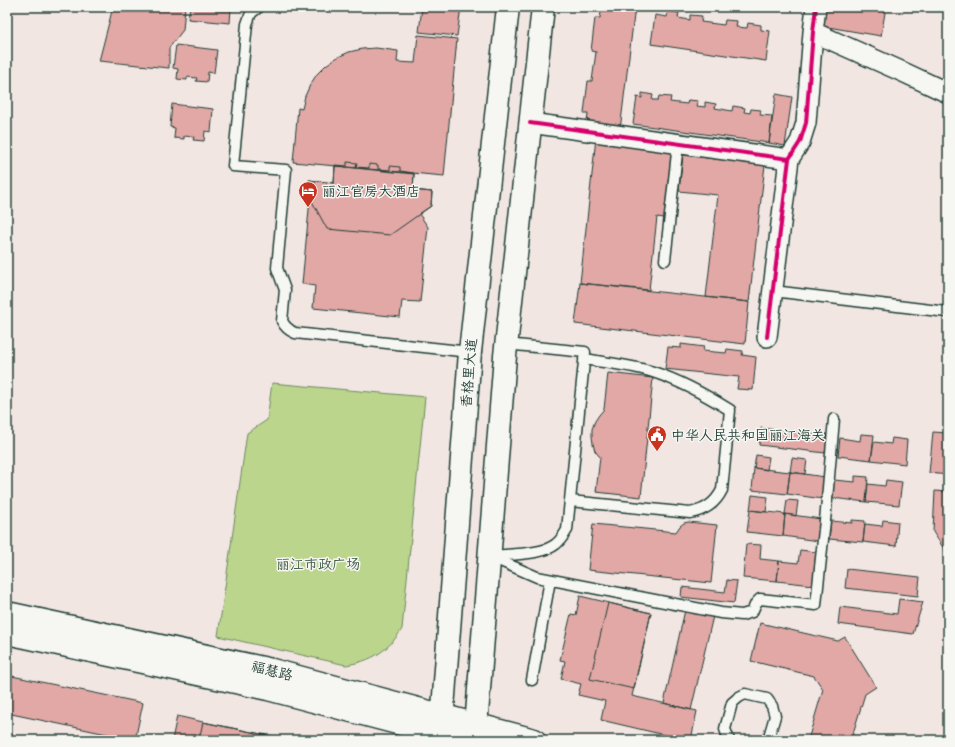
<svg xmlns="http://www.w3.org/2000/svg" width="955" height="747" viewBox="0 0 955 747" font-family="'Comic Neue','LXGW WenKai TC',sans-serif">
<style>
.green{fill:#bbd58c;stroke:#6d8960}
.building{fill:#e2a8a6;stroke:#1f3d34}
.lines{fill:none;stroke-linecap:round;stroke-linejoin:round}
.service-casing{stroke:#1f3d34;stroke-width:13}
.minor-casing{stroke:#1f3d34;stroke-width:22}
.secondary-casing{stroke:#1f3d34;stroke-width:25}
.primary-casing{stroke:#1f3d34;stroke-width:25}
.service{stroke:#f6f6f2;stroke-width:10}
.minor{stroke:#f6f6f2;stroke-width:19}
.secondary{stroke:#f6f6f2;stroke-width:22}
.primary{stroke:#f6f6f2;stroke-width:22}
.cycleway-casing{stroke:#f6f6f2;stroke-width:6}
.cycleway{stroke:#d6006c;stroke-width:4}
.labels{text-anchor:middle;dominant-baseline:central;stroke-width:3;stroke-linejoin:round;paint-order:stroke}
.poi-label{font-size:14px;fill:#1f3d34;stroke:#f6f6f2;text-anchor:start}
.street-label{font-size:14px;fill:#1f3d34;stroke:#f6f6f2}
.park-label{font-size:14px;fill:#3e5b46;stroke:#f6f6f2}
</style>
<rect width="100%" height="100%" fill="#f2e6e3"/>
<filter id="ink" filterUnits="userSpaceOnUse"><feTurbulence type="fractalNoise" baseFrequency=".025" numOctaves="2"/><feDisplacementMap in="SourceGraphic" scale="8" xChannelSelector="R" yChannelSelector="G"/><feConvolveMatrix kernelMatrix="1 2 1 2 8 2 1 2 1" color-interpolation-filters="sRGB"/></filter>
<g filter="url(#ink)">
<path class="green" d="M272 383 425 397 402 629C388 651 372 661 346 665L218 636 247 433 267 420Z"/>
<path class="building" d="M113 7H185L183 30 169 48V68L99 61Z
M190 7H231L230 23 188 19Z
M422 7H461L457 36 419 32Z
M602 7H635L620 130 587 126 588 113H584L588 81H592L596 52 591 51 595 18H600Z
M825 7H886L881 36 822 26Z
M668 11 679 13 678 18 690 20V15L702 16 701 22 724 25 725 20 737 21 736 27 747 28 748 23 761 25V30L770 31 766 61 651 44 655 15 667 17Z
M418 35 457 39 444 176 293 162 298 108 302 109 305 96 310 85 317 74 326 65 336 58 349 52 362 49 376 48 398 51 397 62 415 63Z
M176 45 217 50 214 73 208 72 207 82 196 81 197 78 187 77V80L177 79 178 69 173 68Z
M642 93 653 95 652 100H658L659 96 671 97 670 102 687 104 688 100 698 101 697 106 705 107V102L716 104 715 108 732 111 733 106 745 108 744 112 750 113 751 109 761 110 760 115 772 116 769 143 633 124 637 97 642 98Z
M776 94 792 97 785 146 769 143Z
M172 104 213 109 211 132 205 131 204 141 193 140 194 137 184 136V139L174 138 175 128 170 127Z
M596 138 672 151 664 218 657 217 649 290 580 283Z
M683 155 765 165 749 302 706 297 718 195 679 191Z
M347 162 357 163 356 167 369 168V164L378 165V169L390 170V166L400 167V171L414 173 413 190 432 192 431 206 390 235 327 229 308 194 309 180 334 183 335 165 347 166Z
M335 166 414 174 413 190 432 192 431 206 419 214 428 227 420 302 402 301 400 317 313 308 315 286 302 284 310 199 308 194 309 180 334 183Z
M580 283 749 302 745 344 575 324Z
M681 344 704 347 703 351 726 353 727 349 743 351 742 355 756 357 753 390 737 389 739 377 665 369 668 347 681 348Z
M608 373 653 378 641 497 596 492 600 457 595 451 593 444 592 436V429L595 421 599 415 604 409Z
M761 428 828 436 825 453 759 445Z
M933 432 948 433V475L929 473Z
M861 434 874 435 871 460 838 456 840 438 860 441Z
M892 438 907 440 905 464 871 460 874 442 891 444Z
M756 455 769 457 767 470 754 468Z
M792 458 807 460 805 474 790 472Z
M754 468 790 472 787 494 752 490Z
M790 472 825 477 823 499 787 494Z
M855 476 868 477 866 502 832 498 834 480 855 482Z
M886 480 902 482 899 505 866 502 868 484 885 486Z
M935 491 948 492V552H946L933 532Z
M752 495 768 497 766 512 750 510Z
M787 500 798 501 796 516 785 514Z
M750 510 785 514 783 536 747 532Z
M785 514 821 519 818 541 783 536Z
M852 520 865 521 863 542 829 539 831 521 852 523Z
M883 520 898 522 896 546 863 542 865 524 882 526Z
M688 522 717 525 711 583 588 570 593 524 676 532 680 526 684 523Z
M746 544 761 545 760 559 779 561 777 581 743 578Z
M800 550 816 552 813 585 777 581 779 561 798 563Z
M847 569 920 577 918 596 845 588Z
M727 580 737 581 734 603 681 597 682 587 725 592Z
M580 596 651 613 632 696 697 711 691 740H686L601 720 605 701 578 695 581 684 561 679 565 661 560 660 571 614 576 615Z
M899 599 923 602 913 634 838 624 840 607 897 614Z
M608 603 651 613 634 689 590 679Z
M685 610 713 616 691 710 664 703Z
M760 623 838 641 845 637 876 687 865 694 851 740H808L823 689 814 676 751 661Z
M7 675 143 703 135 740 7 713Z
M177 716 203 722 290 740H172Z
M203 722 280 738V740H199Z"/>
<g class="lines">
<g class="service-casing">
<path id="service" d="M259 7 251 13 247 24 233 166 286 170 277 268 285 290 282 321C285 327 288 330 295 333L470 352
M665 260 678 144
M773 291 947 312
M570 501 690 513C705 510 715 504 722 490L730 410C706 395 681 381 653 372 631 365 607 363 584 359
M489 556 537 577 721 613 742 615 752 612 756 603 760 599 816 605 826 511 834 419
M491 556C509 554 543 555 556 544 561 540 564 535 567 530L585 352 506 344
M532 680 550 580
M729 740 725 729 732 703 739 697 745 694 767 699 772 706 775 716 768 740"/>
</g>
<g class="minor-casing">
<path id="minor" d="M813 32 903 72 948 93
M530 123 789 159
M767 337 789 159 800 142 806 123 813 32 816 7"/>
</g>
<g class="secondary-casing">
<path id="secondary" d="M441 735 470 352 508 7
M475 740 505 356 543 7"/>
</g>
<g class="primary-casing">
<path id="primary" d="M7 613 272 670 534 740
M7 633 268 689 462 740"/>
</g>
<use href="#service" class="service"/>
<use href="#minor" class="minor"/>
<use href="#secondary" class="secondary"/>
<use href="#primary" class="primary"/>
<g class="cycleway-casing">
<path id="cycleway" d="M530 123 789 159
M767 337 789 159 800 142 806 123 813 32 816 7"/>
</g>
<use href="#cycleway" class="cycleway"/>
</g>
</g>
<defs>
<g id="hotel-pin" transform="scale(1)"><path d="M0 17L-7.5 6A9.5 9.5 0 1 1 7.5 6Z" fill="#c8321e" stroke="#f6f6f2"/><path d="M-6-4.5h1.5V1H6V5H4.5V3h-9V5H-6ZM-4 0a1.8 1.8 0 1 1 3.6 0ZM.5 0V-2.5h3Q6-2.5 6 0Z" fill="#fff"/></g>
<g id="civic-pin" transform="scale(1)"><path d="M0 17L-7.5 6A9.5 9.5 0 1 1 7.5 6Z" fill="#c8321e" stroke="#f6f6f2"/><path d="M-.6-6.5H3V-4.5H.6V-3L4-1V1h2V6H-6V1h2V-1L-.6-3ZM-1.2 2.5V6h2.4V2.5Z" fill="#fff"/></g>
</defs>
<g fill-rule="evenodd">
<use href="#hotel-pin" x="308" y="191"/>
<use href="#civic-pin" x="657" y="435"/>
</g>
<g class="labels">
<g class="poi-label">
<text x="322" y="191">丽江官房大酒店</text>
<text x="671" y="435">中华人民共和国丽江海关</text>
</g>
<g class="street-label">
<text transform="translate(469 373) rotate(-85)">香格里大道</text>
<text transform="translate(272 671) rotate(14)">福慧路</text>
</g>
<g class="park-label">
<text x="318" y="564">丽江市政广场</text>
</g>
</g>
<rect width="955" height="747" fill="none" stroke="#f6f6f2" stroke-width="24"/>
<rect x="12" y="12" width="931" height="723" fill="none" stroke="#1f3d34" stroke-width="1.5" filter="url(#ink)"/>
</svg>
